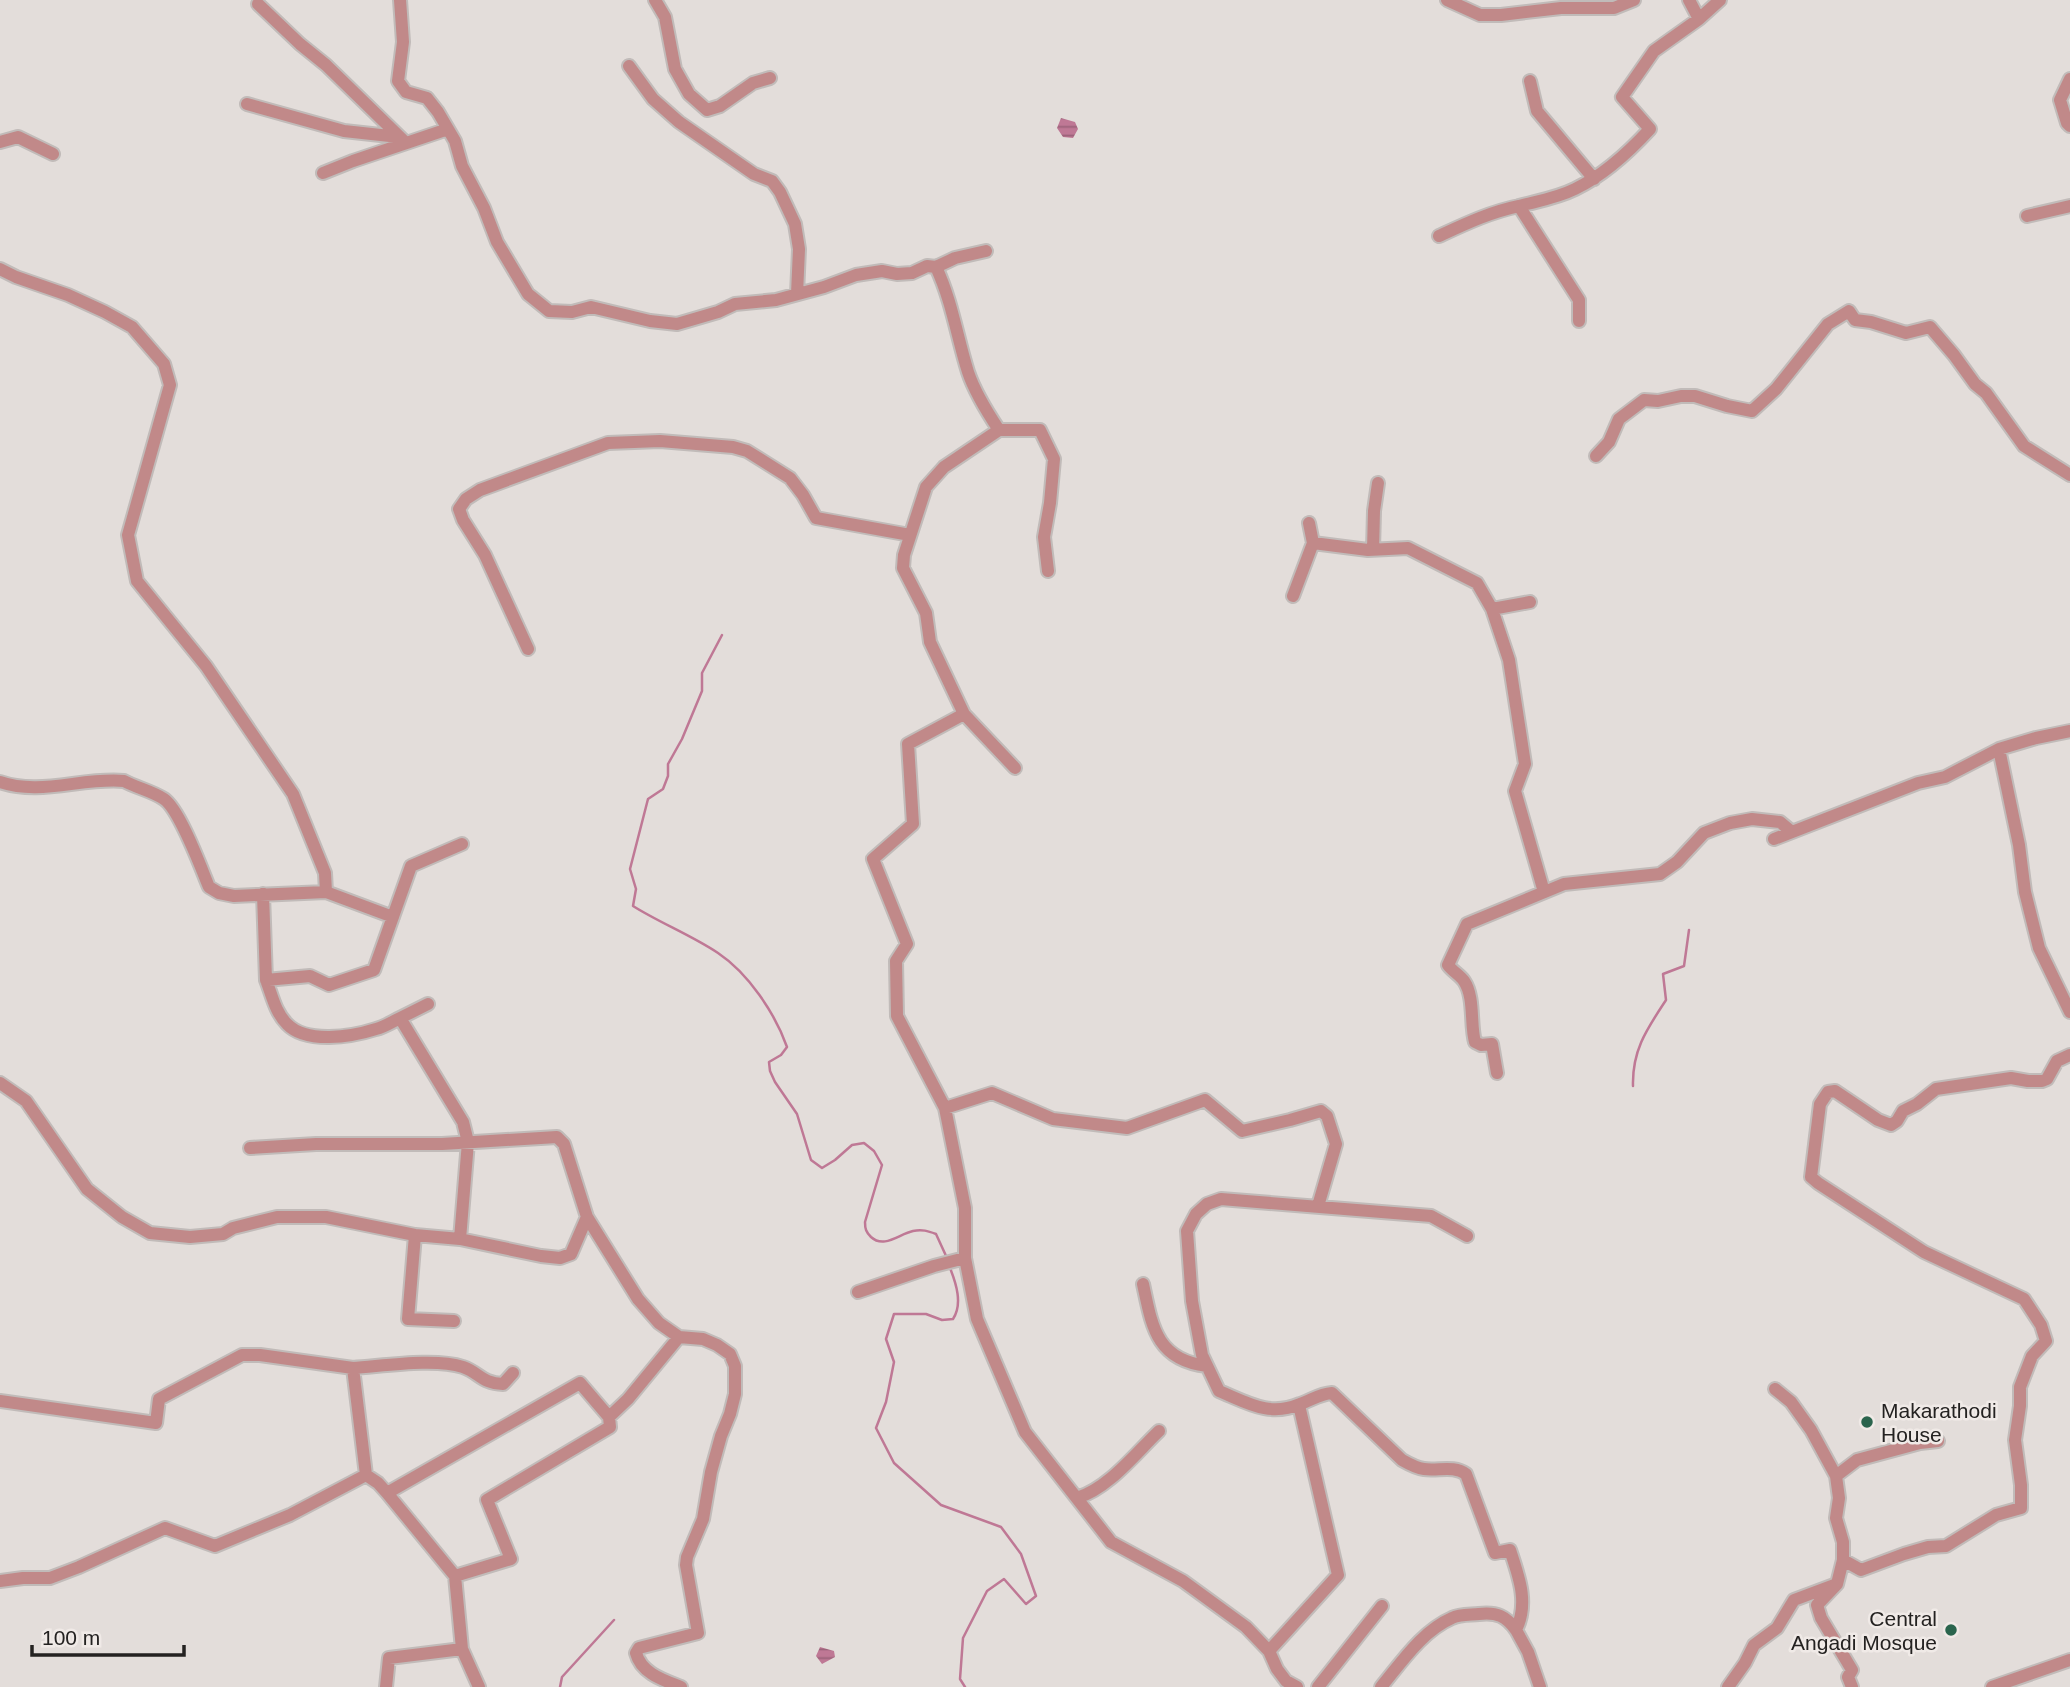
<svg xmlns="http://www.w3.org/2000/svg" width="2070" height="1687" viewBox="0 0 2070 1687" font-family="Arial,sans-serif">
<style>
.water{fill:url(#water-rules)}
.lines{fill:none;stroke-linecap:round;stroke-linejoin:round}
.stream{stroke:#bf7895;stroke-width:2.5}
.street-casing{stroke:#c1bbb9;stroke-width:16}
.street{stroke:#c18989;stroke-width:12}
.poi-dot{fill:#2a644d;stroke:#f0eae7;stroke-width:2.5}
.labels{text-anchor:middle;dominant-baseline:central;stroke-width:5;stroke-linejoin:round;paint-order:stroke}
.poi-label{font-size:21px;fill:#242221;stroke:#f0eae7;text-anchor:start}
</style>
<defs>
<pattern id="water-rules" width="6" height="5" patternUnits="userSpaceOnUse" patternTransform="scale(1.75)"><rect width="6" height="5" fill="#bf7895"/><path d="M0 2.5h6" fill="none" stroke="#9b6279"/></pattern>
</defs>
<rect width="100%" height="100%" fill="#e3ddda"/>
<path class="water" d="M1061 118 1075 122 1078 129 1073 138 1063 137 1057 128Z
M820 1647 834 1651 835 1657 822 1664 816 1656Z"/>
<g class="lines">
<path class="stream" d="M722 635 702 673V691L682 739 668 764V776L663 789 648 799 630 869 636 889 633 906C660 923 691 935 718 953 748 973 775 1013 787 1047L781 1055 769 1062 770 1071 775 1082 797 1114 811 1160 822 1168 835 1160 852 1145 864 1143 874 1151 882 1165 865 1222C865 1229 866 1232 871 1237 884 1249 899 1234 913 1231 922 1229 928 1231 936 1234L947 1258
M1633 1086C1632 1050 1647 1029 1666 1000L1663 974 1684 966 1689 930
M950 1268C956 1283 963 1304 953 1319L942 1320 926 1314H894L886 1339 894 1362 886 1402 876 1428 894 1463 941 1505 1001 1527 1021 1554 1036 1596 1026 1604 1004 1579 987 1591 963 1638 960 1679 965 1687
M560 1687 562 1677 614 1620"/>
<g class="street-casing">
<path id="street" d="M400 0 403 42 398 81 406 92 427 98 438 112 455 141 462 166 484 208 497 242 528 294 549 311 572 312 591 307 650 321 677 324 718 312 735 304 776 300 824 287 856 275 882 271 897 274 912 273 927 266 936 267C952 301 957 337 968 372 975 393 987 412 999 430L944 467 926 487 904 555 903 568 926 613 930 642 964 714
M655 0 665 17 675 69 689 94 707 110 720 106 753 83 770 78
M1447 0 1480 15H1501L1561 8H1614L1634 0
M258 4 300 44 326 65 406 143
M1699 19 1720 0
M629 66 653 99 679 122 754 174 772 181 780 192 795 224 799 249 797 294
M2070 79 2060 100 2067 123 2070 126
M1530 81 1537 111 1594 179
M247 104 344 131 399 137
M0 142 18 137 53 154
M323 173 353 161 448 129
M1519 206 1579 300V321
M2027 216 2070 206
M1439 236C1465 224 1490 212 1519 206 1538 201 1557 198 1575 189 1604 175 1628 153 1650 129L1622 97 1654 51 1699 19 1689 0
M936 267 955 258 986 251
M0 269 16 277 68 295 105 312 132 327 164 364 170 385 128 535 137 581 206 666 293 794 325 873 326 892 393 917
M999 430H1040L1054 459 1050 503 1044 537 1048 571
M1596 456 1609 442 1619 419 1644 400 1658 401 1681 396H1695L1727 406 1752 411 1776 389 1828 324 1849 311 1855 320 1871 322 1906 333 1930 327 1954 355 1975 384 1986 393 2024 446 2070 475
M1309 523 1313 543 1368 550 1408 548 1477 583 1492 609 1509 660 1525 764 1515 791 1544 892
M1373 550 1374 511 1378 483
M1293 596 1313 543
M1492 609 1530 602
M528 649 485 555 463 520 459 509 466 499 480 490 608 443 660 441 733 447 747 451 790 478 803 495 816 518 910 535
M1999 749 2019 845 2025 892 2039 948 2070 1012
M1015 768 964 714 908 744 913 824 873 859 907 944 896 961 897 1016 945 1108 965 1208V1258L977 1319 1025 1432 1111 1542 1183 1581 1246 1627 1269 1651 1277 1669 1286 1681 1297 1687
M0 782C40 796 83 777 124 781 137 788 152 791 164 799 180 810 201 868 209 887L219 893 234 896 326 892
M1774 839 1918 783 1945 777 1999 749 2036 738 2070 731
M263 894 266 980 310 976 329 985 374 970 411 866 462 844
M400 1018 428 1004
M1497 1073 1492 1044 1481 1045 1475 1042C1470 1025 1475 997 1464 981 1460 975 1452 971 1448 965L1467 924 1564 884 1660 874 1677 862 1704 833 1730 823 1752 819 1780 822 1792 832
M0 1083 26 1101 87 1189 122 1217 150 1233 190 1237 223 1234 233 1228 277 1217H326L415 1235 460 1239 468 1142 463 1122 400 1018C392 1022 384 1027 376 1029 351 1037 306 1044 287 1024 275 1012 272 995 266 980
M945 1108 992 1093 1053 1119 1127 1128 1205 1100 1242 1131 1290 1120 1321 1111 1327 1116 1336 1144 1318 1206
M250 1148 316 1144H442L557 1137 564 1144 587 1217 638 1299 659 1323 679 1337 703 1339 717 1345 730 1354 735 1366V1394L730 1414 721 1436 711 1472 703 1519 687 1557 686 1565 698 1633 639 1648 636 1653C641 1673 663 1680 681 1687
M415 1235 408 1319 454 1321
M1467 1236 1431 1216 1221 1199 1207 1204 1196 1214 1187 1231 1192 1301 1202 1355 1219 1391C1248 1403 1269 1417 1300 1404 1312 1400 1319 1394 1332 1393L1402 1460C1409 1464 1416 1468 1424 1469 1438 1471 1454 1465 1466 1474L1495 1553 1510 1550C1519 1577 1529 1603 1516 1630L1528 1652 1540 1687
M460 1239 541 1256 560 1258 571 1254 587 1217
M1143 1284C1152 1326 1156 1360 1207 1366
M858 1292 934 1266 965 1258
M1775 1389 1791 1402 1811 1430 1836 1476 1839 1498 1836 1518 1843 1542V1560L1837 1584 1817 1605 1821 1618 1852 1670 1848 1677 1852 1687
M0 1401 156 1423 159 1399 242 1355H260L353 1368
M366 1475 353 1368C384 1366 435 1358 463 1367 480 1373 481 1383 503 1384L513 1373
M1836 1476 1857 1460 1920 1443 1938 1441
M387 1493 580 1383 609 1417
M1077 1498C1109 1488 1135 1454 1159 1431
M1843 1560 1861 1570 1904 1554 1928 1547 1946 1546 1996 1515 2021 1508V1485L2015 1440 2020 1406V1387L2032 1356 2046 1341 2041 1325 2024 1299 1924 1252 1818 1183 1811 1177 1820 1104 1828 1092 1835 1091 1878 1120 1891 1125 1897 1121 1903 1111 1917 1104 1936 1089 2011 1078 2028 1081H2042L2047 1079 2057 1061 2070 1055
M0 1581 23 1578H50L79 1567 165 1528 215 1546 290 1515 366 1475 378 1483 387 1493 455 1576
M1269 1651 1338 1575 1299 1405
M386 1687 389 1658 462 1649
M479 1687 462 1649 455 1576 511 1559 487 1500 610 1427 609 1417 628 1399 679 1337
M1318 1687 1382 1606
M1381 1687C1401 1663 1422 1631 1452 1618 1460 1614 1471 1615 1479 1614 1497 1612 1506 1616 1516 1630
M1728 1687 1745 1663 1754 1645 1777 1628 1794 1600 1834 1585
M1992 1687 2070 1660"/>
</g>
<use href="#street" class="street"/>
</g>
<g class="poi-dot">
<circle cx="1867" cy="1422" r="7"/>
<circle cx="1951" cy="1630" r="7"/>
</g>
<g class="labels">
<g class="poi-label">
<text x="1881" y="1410">Makarathodi<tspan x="1881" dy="24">House</tspan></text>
<text x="1937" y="1618" text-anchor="end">Central<tspan x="1937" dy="24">Angadi Mosque</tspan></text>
</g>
</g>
<path d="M32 1645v10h152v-10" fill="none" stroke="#242221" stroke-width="3.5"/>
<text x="42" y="1645" font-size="21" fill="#242221" stroke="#f0eae7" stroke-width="5" paint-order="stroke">100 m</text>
</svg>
